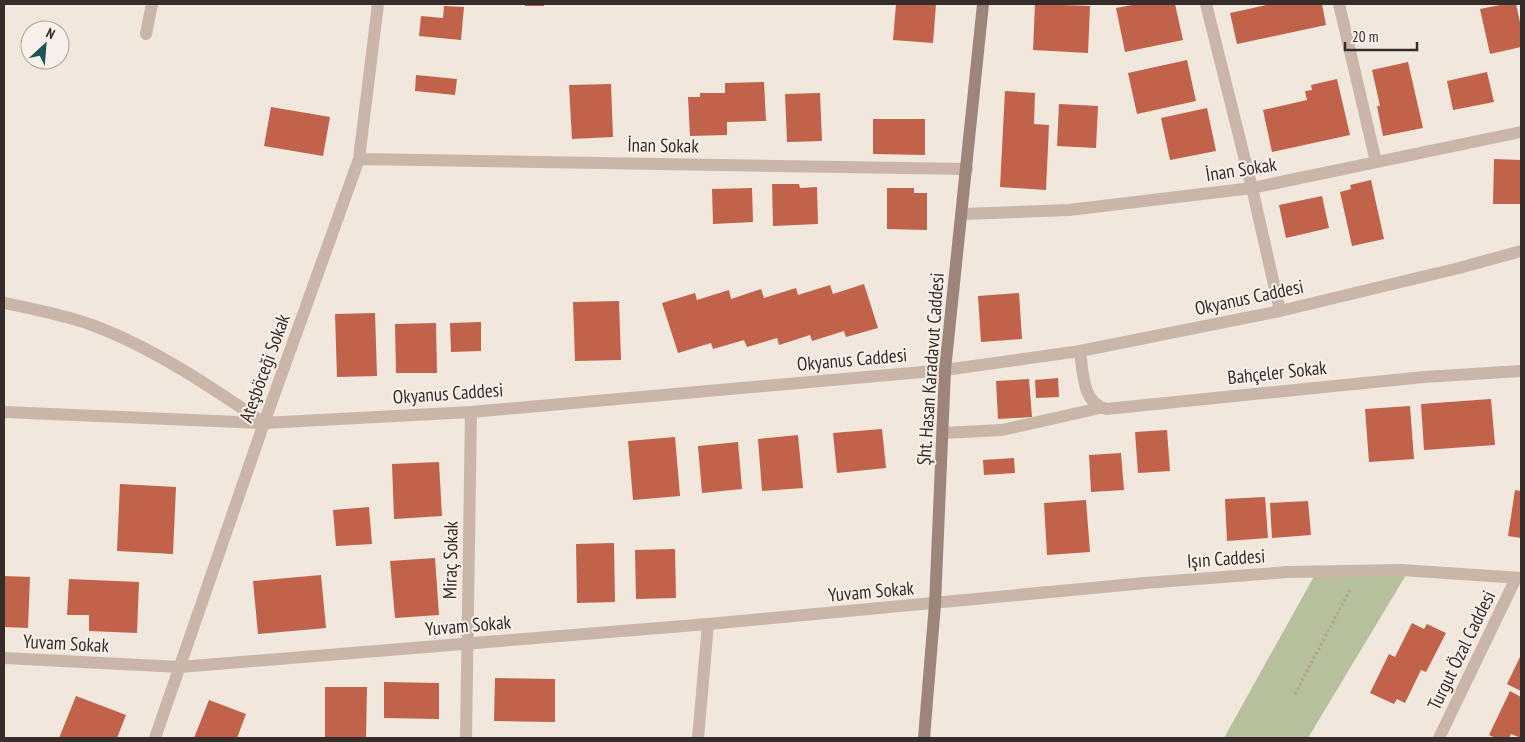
<svg xmlns="http://www.w3.org/2000/svg" width="1525" height="742" viewBox="0 0 1525 742" font-family="'PT Sans Narrow',sans-serif">
<style>
.green{fill:#b6c09d}
.building{fill:#c1624b}
.lines{fill:none;stroke-linecap:round;stroke-linejoin:round}
.path{stroke:#b5a093;stroke-width:3;stroke-dasharray:2.5 2.5;stroke-linecap:butt}
.lane{stroke:#c9b6a9;stroke-width:12}
.street{stroke:#c9b6a9;stroke-width:12}
.secondary{stroke:#9d857a;stroke-width:12}
.labels{text-anchor:middle;dominant-baseline:central;stroke-width:4;stroke-linejoin:round;paint-order:stroke}
.street-label{font-size:19px;fill:#362c29;stroke:#f9f1e9}
</style>
<rect width="100%" height="100%" fill="#f1e7dd"/>
<path class="green" d="M1409 570 1308 738H1224L1317 571Z"/>
<path class="building" d="M525 4H544V6H525Z
M896 4H936L933 43 893 40Z
M1035 4 1090 6 1088 53 1033 50Z
M1137 4H1175L1183 40 1125 52 1116 8Z
M1271 4H1322L1326 25 1237 44 1230 13Z
M1505 4H1516L1521 27V47L1490 54 1480 9Z
M444 6 464 7 461 40 419 36 421 16 443 18Z
M1187 60 1196 101 1137 114 1128 73Z
M1408 62 1423 128 1383 136 1377 106H1380L1372 70Z
M1487 72 1494 102 1453 110 1447 81Z
M416 75 457 79 455 95 415 91Z
M1337 79 1350 135 1272 152 1263 110 1307 100 1305 91 1312 90 1311 85Z
M764 82 766 121 727 122V135L690 136 688 97H700V93H725V83Z
M611 84 613 137 572 139 569 85Z
M1005 91 1035 93 1034 124 1049 125 1046 190 1000 187Z
M820 93 822 141 787 142 785 94Z
M1059 104 1098 106 1096 148 1057 146Z
M271 107 330 117 323 156 264 146Z
M1207 108 1216 151 1170 160 1161 118Z
M873 119H925V155L873 154Z
M1494 159 1521 160V204H1493Z
M1371 180 1384 239 1352 246 1340 192 1351 189 1350 185Z
M772 184H799L800 188 817 187 818 224 773 226Z
M752 188 753 222 713 224 712 189Z
M887 188H914V193H927V230L887 229Z
M1322 196 1329 228 1286 238 1279 205Z
M864 284 878 328 846 337 844 331 812 341 810 335 779 345 777 338 747 347 744 340 713 349 711 343 678 353 662 303 695 293 697 300 729 290 731 299 761 289 764 298 796 288 798 295 830 285 833 294Z
M1019 293 1022 339 981 342 978 296Z
M619 301 621 360 575 361 573 302Z
M375 313 377 376 337 377 335 314Z
M481 322V351L451 352 450 323Z
M436 323 437 373H396L395 324Z
M1058 378 1059 397 1036 398 1035 380Z
M1029 379 1032 417 998 419 996 381Z
M1491 399 1495 445 1424 450 1421 404Z
M1410 406 1414 459 1369 462 1365 409Z
M882 429 886 468 837 473 833 433Z
M1167 430 1170 471 1138 473 1135 432Z
M798 435 803 488 762 491 758 439Z
M675 437 680 496 633 500 628 441Z
M738 442 742 489 702 493 698 446Z
M1121 453 1124 490 1091 492 1089 455Z
M1014 458 1015 473 984 475 983 460Z
M439 462 442 516 394 519 392 464Z
M120 484 176 487 173 554 117 551Z
M1515 490 1521 491V538L1508 536Z
M1265 497 1268 538 1227 541 1225 499Z
M1086 500 1090 552 1047 555 1044 503Z
M1308 501 1311 535 1272 538 1270 503Z
M369 507 372 544 336 546 333 510Z
M614 543 615 602 577 603 576 544Z
M675 549 676 598 636 599 635 550Z
M435 558 439 615 395 618 390 561Z
M321 575 326 628 258 634 253 581Z
M4 576 30 577 28 628 4 627Z
M69 579 139 582 137 633 89 631V615H67Z
M1412 623 1424 629 1427 624 1446 633 1426 672 1421 670 1405 703 1397 699 1394 704 1370 693 1389 654 1395 657Z
M1521 655V691L1507 684Z
M495 678 555 679V722L494 721Z
M384 682 439 683V719L384 718Z
M325 687H367L366 738H325Z
M1510 691 1521 697V738L1511 734 1509 738H1496L1489 735Z
M76 696 126 715 117 738H59Z
M209 700 246 714 237 738H194Z"/>
<g class="lines">
<path class="path" d="M1295 694 1351 588"/>
<path class="lane" d="M943 433 1002 430 1100 408"/>
<path class="street" d="M1206 4 1252 188 1280 311
M1339 4 1376 162
M146 34 152 4
M359 159 967 169
M962 214 1069 210 1252 188 1521 132
M4 303C33 309 64 315 92 325 152 347 211 387 264 423
M1080 351C1083 371 1082 403 1106 409L1424 377 1521 371
M4 412 264 423 471 412 945 370 1080 351 1280 311 1459 268 1521 251
M4 658 180 667 708 624 1145 583 1288 572 1401 570 1521 578
M155 738 264 423 359 159 378 4
M466 738 471 412
M698 738 708 624
M1439 738 1516 578"/>
<path class="secondary" d="M924 738 935 604 945 370 983 4"/>
</g>
<g class="labels">
<g class="street-label">
<text transform="translate(663 145) rotate(1)">İnan Sokak</text>
<text transform="translate(1241 169) rotate(-9)">İnan Sokak</text>
<text transform="translate(1249 297) rotate(-12)">Okyanus Caddesi</text>
<text transform="translate(852 359) rotate(-5)">Okyanus Caddesi</text>
<text transform="translate(264 368) rotate(-70)">Ateşböceği Sokak</text>
<text transform="translate(930 369) rotate(-86)">Şht. Hasan Karadavut Caddesi</text>
<text transform="translate(1277 372) rotate(-6)">Bahçeler Sokak</text>
<text transform="translate(448 393) rotate(-4)">Okyanus Caddesi</text>
<text transform="translate(1226 558) rotate(-4)">Işın Caddesi</text>
<text transform="translate(450 560) rotate(-89)">Miraç Sokak</text>
<text transform="translate(871 591) rotate(-5)">Yuvam Sokak</text>
<text transform="translate(468 625) rotate(-5)">Yuvam Sokak</text>
<text transform="translate(66 643) rotate(3)">Yuvam Sokak</text>
<text transform="translate(1461 650) rotate(-64)">Turgut Özal Caddesi</text>
</g>
</g>
<rect width="1525" height="742" fill="none" stroke="#362c29" stroke-width="10"/>
<g transform="translate(45 45) rotate(26)"><circle r="24" fill="#f9f1e9" stroke="#aba29c"/>
<path d="M0-4L9 19L0 12L-9 19Z" fill="#205556"/>
<text y="-8" font-size="14" font-weight="bold" text-anchor="middle" fill="#362c29">N</text>
</g>
<path d="M1345 42v8h72v-8" fill="none" stroke="#362c29" stroke-width="2.5"/>
<text x="1352" y="42" font-size="15" fill="#362c29" stroke="#f9f1e9" stroke-width="4" paint-order="stroke">20 m</text>
</svg>
